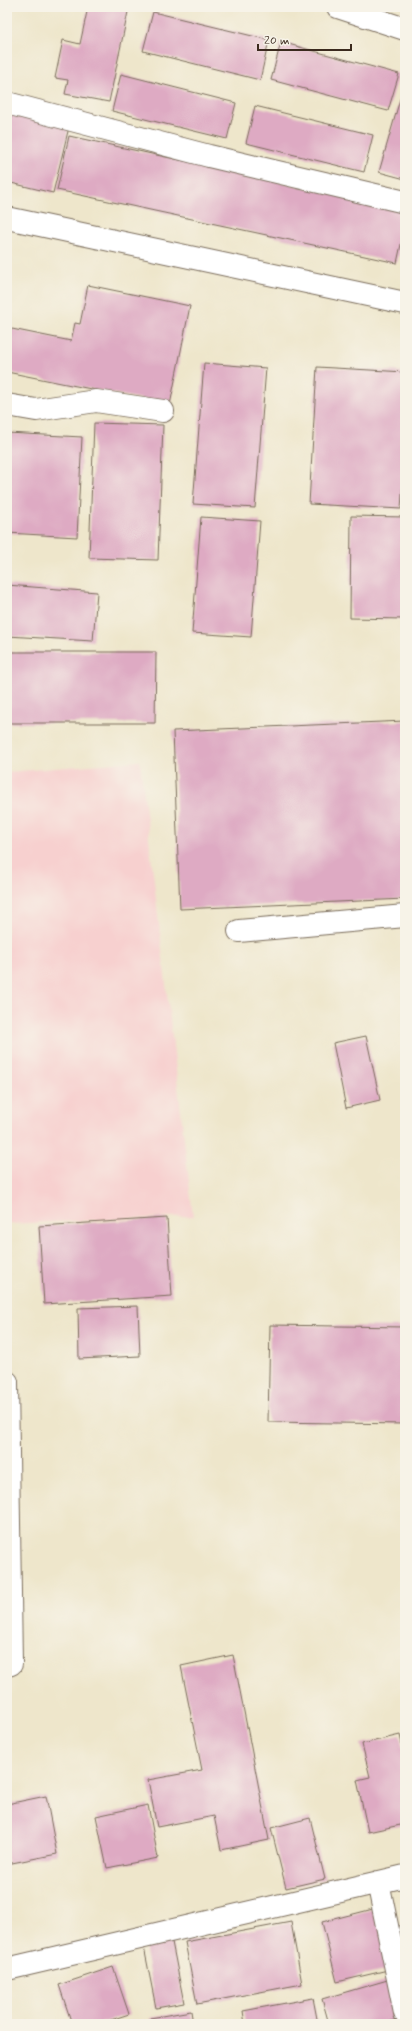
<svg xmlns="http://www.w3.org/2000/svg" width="412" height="2031" viewBox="0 0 412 2031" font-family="Mynerve,sans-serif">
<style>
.built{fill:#f7d0cf}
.building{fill:#deaac3}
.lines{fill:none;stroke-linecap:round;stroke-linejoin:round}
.minor-casing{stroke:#7a6c5b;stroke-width:24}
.minor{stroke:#fff;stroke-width:22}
</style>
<rect width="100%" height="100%" fill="#f7f3e8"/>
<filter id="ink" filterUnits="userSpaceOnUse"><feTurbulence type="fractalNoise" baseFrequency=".025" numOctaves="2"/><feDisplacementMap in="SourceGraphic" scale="8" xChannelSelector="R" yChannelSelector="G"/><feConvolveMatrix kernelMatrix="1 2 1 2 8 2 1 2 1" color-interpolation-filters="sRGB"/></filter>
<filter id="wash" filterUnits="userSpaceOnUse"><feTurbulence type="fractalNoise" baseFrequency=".012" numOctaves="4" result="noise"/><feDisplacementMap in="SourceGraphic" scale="16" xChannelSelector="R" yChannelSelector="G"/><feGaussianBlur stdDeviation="0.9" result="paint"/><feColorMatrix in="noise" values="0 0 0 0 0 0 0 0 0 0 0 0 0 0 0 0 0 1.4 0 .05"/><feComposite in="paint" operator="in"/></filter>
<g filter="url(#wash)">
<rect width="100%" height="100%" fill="#eee6cb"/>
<path class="built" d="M140 761 193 1216 7 1224V772Z"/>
<g id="blocks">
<path class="building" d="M88 7H129L109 102 65 94 68 80 55 78 63 40 80 44Z
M153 12 269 40 260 80 143 51Z
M281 42 399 74 388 111 271 80Z
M121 74 236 103 227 139 112 111Z
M405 82V179L379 172Z
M255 106 373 135 364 172 246 143Z
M7 113 69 127 53 193 7 182Z
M69 136 405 209V226L397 263 57 190Z
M88 285 190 306 170 405 7 372V328L71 341 75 323 80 324Z
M204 363 266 368 255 508 193 504Z
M317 367 405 372V451L401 509 309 504Z
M94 423 163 425 158 560 89 558Z
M7 433 82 437 77 537 7 533Z
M351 516 405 517V619L350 618Z
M201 517 260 521 251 637 192 633Z
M7 585 97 592 93 641 7 636Z
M7 652H156L155 723H7Z
M405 721V899L180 909 173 731Z
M366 1036 380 1100 346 1108 333 1043Z
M167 1218 172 1296 44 1304 39 1226Z
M138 1306 140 1356 79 1359 78 1308Z
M270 1325 405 1327V1424L268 1422Z
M233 1655 269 1840 221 1850 214 1816 157 1827 148 1780 202 1770 181 1666Z
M400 1735 405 1758V1824L368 1832 357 1780 370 1777 362 1744Z
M46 1796 57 1854 7 1864V1804Z
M148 1805 158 1858 107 1868 96 1816Z
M310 1818 325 1879 286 1888 271 1828Z
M377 1908 392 1969 337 1982 322 1922Z
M291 1922 302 1984 197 2004 185 1942Z
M172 1942 184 2003 156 2008 144 1947Z
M113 1967 129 2014 99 2024H72L59 1985Z
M391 1979 402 2018 382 2024H329L322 1999Z
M313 1998 318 2024H245L243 2011Z
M191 2011 193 2024H152L150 2018Z"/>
</g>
</g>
<g filter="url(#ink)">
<use href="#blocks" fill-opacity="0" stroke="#7a6c5b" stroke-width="1"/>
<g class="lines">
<g class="minor-casing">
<path id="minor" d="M338 7 405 29
M7 103 209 156 405 202
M7 218 405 303
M7 405 36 410 96 401 163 411
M239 931 405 916
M7 1382 11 1664 7 1665
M378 1882 405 2013
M7 1969 405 1876"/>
</g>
<use href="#minor" class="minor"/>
</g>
</g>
<rect width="412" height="2031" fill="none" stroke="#f7f3e8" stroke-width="24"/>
<path d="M258 44v6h93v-6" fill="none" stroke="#3b2a1e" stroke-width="2"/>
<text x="264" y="44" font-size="12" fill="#3b2a1e" stroke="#f7f3e8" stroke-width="3" paint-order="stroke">20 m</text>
</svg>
